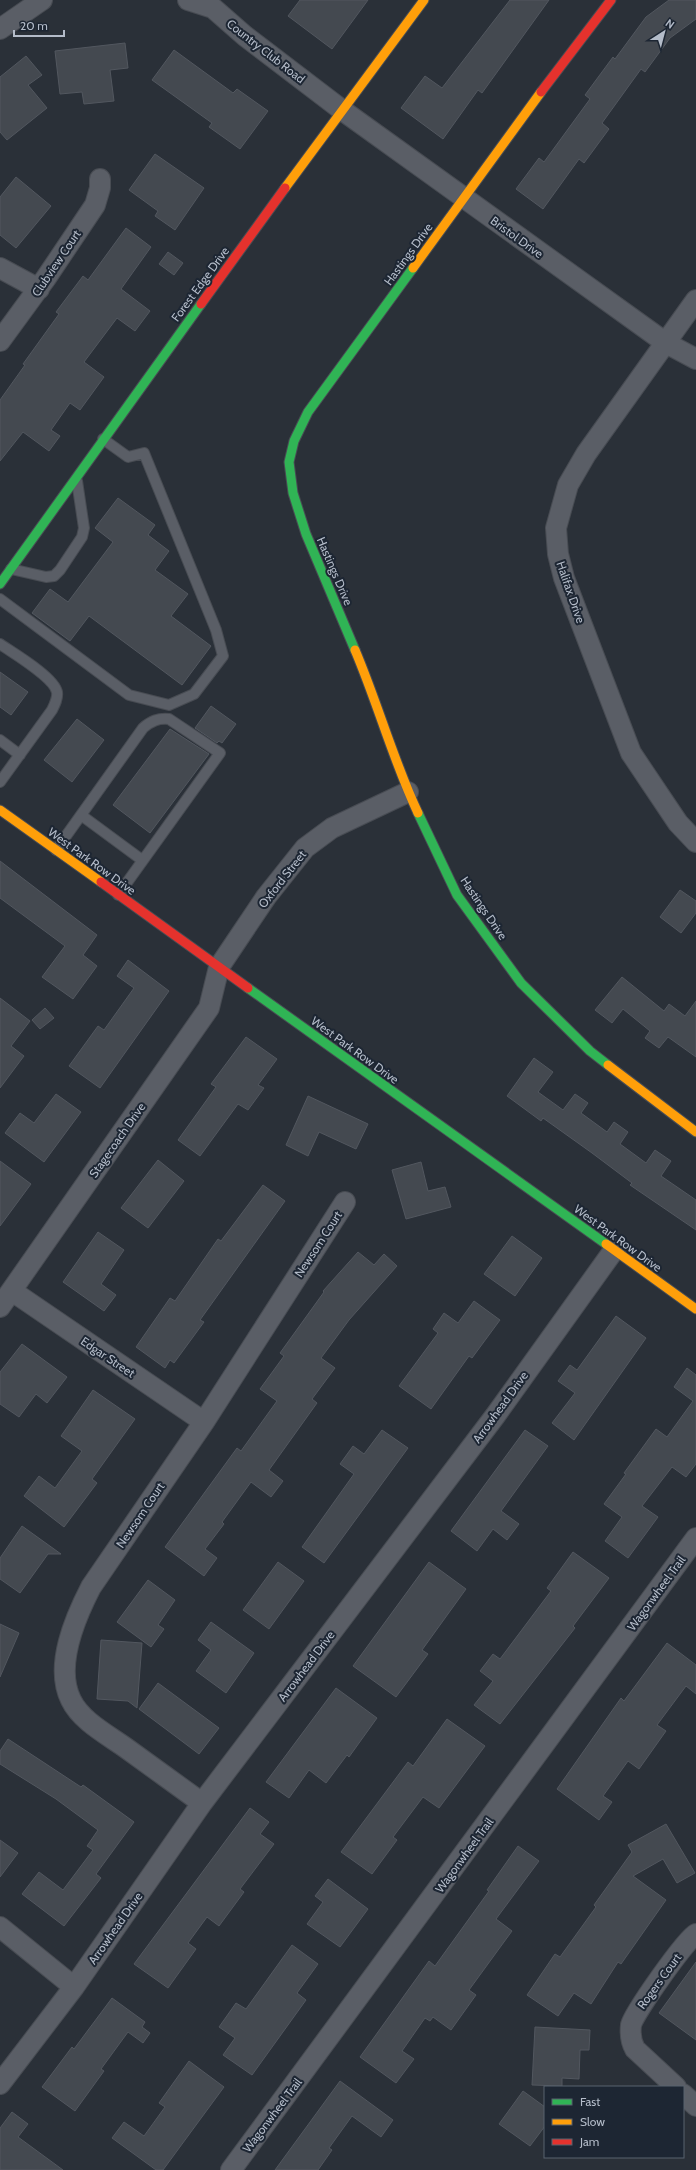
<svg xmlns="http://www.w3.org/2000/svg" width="696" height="2170" viewBox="0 0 696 2170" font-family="Cabin,sans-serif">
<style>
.building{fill:#444950;stroke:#52575f}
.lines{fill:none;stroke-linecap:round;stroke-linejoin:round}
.lane-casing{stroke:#484c53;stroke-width:12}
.street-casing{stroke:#484c53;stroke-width:22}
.fast-casing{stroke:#484c53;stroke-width:11}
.slow-casing{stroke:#484c53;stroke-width:11}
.jam-casing{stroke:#484c53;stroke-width:11}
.lane{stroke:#5a5e66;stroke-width:10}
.street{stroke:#5a5e66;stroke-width:20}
.fast{stroke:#30b455;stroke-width:9}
.slow{stroke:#ff9f0a;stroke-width:9}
.jam{stroke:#e5322d;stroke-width:9}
.labels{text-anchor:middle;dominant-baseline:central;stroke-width:4;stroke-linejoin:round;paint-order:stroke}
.street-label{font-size:12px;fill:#b4bcc9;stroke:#1d2633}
</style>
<rect width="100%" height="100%" fill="#2a3038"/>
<path class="building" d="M300 0H368L332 49 288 16Z
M510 0H549L482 93 478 90 443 139 401 108 425 76 442 88Z
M669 0H696V19L670 38 645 72 641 69 602 123 609 129 584 163 579 159 543 209 516 189 539 158 544 162 590 99 585 95 613 57 615 59 646 17Z
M125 43 128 68 110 70 114 101 84 104 82 92 60 94 55 51Z
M174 50 233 93 237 89 268 111 240 149 209 127 212 123 152 80Z
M26 56 42 75 28 85 47 108 7 140 0 132V77Z
M155 154 204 188 175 230 155 216 158 211 129 190Z
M16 177 51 206 16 248 0 235V197Z
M126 228 151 247 121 289 150 311 135 331 117 318 84 362 104 377 80 410 70 403 51 430 60 436 49 451 23 432 0 461V400L25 365 23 364 59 314 56 312 83 276 88 280Z
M168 252 183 263 174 275 159 264Z
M118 498 155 525 148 535 169 551 155 570 188 594 171 616 211 646 182 685 89 616 70 641 32 613 50 589 68 602 113 542 95 528Z
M0 672 28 692 11 715 0 707Z
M211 706 236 724 222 743 219 741 217 743 195 728Z
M77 719 104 740 72 782 44 760Z
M170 729 209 754 150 833 113 805Z
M0 861 97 935 83 955 97 966 73 999 42 977 65 946 0 898Z
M680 890 696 901V913L681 933 660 917Z
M128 960 169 991 100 1088 69 1066 98 1026 104 1030 134 988 117 976Z
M622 977 664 1011 669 1004 685 1016 696 1001V1057L668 1037 659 1048 645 1038 650 1031 623 1009 612 1023 595 1010Z
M0 998 30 1021 11 1046 24 1056 0 1088Z
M45 1008 54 1018 40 1029 32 1020Z
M246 1037 277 1059 258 1085 264 1088 248 1110 238 1104 200 1156 178 1140 216 1087 211 1084Z
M534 1058 553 1072 538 1092 563 1110 575 1094 588 1103 581 1113 607 1132 614 1122 628 1132 620 1144 646 1163 655 1150 671 1161 661 1176 696 1200V1230L630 1185 632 1183 592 1153 543 1118 541 1121 507 1096Z
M56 1094 81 1112 44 1162 5 1133 20 1113 34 1123Z
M308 1096 368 1124 356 1149 319 1132 308 1156 286 1145Z
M158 1160 184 1181 148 1228 121 1208Z
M0 1161 31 1184 0 1226Z
M421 1162 428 1191 445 1187 451 1207 406 1219 392 1170Z
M263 1185 285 1201 200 1320 204 1322 174 1363 170 1360 165 1368 136 1347 170 1298 175 1301 218 1239 221 1241Z
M98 1232 124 1250 101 1284 116 1295 104 1311 63 1282Z
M512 1236 542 1258 515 1296 484 1274Z
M358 1252 374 1265 384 1254 397 1266 349 1320 321 1358 335 1368 312 1399 317 1403 269 1470 283 1481 271 1497 251 1482 222 1522 224 1524 205 1549 217 1558 204 1576 165 1547 237 1448 241 1451 277 1401 260 1389 284 1356 280 1353 324 1292 323 1291Z
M474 1301 500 1320 472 1358 469 1356 431 1409 399 1386 438 1333 433 1329 444 1313 458 1323Z
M616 1316 646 1338 574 1440 552 1423 575 1393 558 1381 570 1365 577 1370Z
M22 1344 67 1377 47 1403 36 1394 19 1417 0 1404V1372Z
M687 1368 696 1375V1464L686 1477 672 1467 642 1506 658 1517 628 1558 605 1541 622 1517 604 1504 626 1474 624 1473 656 1429 667 1437 693 1401 674 1387Z
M93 1390 135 1419 92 1479 97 1483 64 1527 24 1496 39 1476 55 1488 82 1451 61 1436Z
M382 1430 408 1448 324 1563 302 1547 354 1474 340 1464 353 1446 364 1454Z
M525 1430 548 1446 501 1511 519 1524 507 1540 493 1529 477 1551 451 1531Z
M22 1526 61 1554H48L20 1593 0 1579V1558Z
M573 1552 609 1578 573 1626 575 1628 500 1724 474 1705 493 1681 480 1671 493 1654 500 1659 551 1591 547 1588Z
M278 1562 304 1581 269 1629 243 1610Z
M429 1562 466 1589 422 1650 428 1654 396 1697 353 1666Z
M148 1580 175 1600 158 1625 164 1629 151 1647 117 1622Z
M211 1622 254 1653 226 1693 196 1671 211 1650 198 1640Z
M0 1624 19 1633 0 1677Z
M101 1640 142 1643 137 1708 128 1701 97 1699Z
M667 1643 696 1665V1694L686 1686 657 1725 666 1731 639 1769 628 1761 603 1796 612 1802 599 1820 557 1789 621 1698 624 1701Z
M158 1683 219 1728 199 1754 139 1709Z
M336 1688 377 1718 349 1757 347 1755 326 1783 309 1770 289 1798 266 1782Z
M447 1719 485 1746 439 1808 423 1797 393 1837 397 1840 372 1874 341 1852 408 1762 413 1766Z
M8 1739 81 1787 83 1785 134 1822 96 1874 101 1878 64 1926 22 1894 39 1872 63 1890 93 1850 87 1846 98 1830 56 1799 0 1764V1751Z
M250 1808 269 1822 260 1834 274 1844 240 1889 244 1892 219 1926 207 1917 188 1943 196 1949 168 1988 134 1964Z
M666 1824 695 1873 677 1883 663 1859 633 1876 666 1900 621 1964 618 1962 591 2004 574 1993 558 2016 527 1995 555 1954 560 1957 596 1907 594 1905 632 1852 628 1845Z
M0 1840 18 1853 0 1877Z
M518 1846 539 1861 496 1919 512 1931 469 1990 476 1995 451 2030 433 2017 430 2021 425 2018 402 2051 414 2059 396 2083 360 2057 429 1961 435 1966 489 1891 487 1890Z
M328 1879 368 1909 340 1947 307 1924 323 1902 315 1896Z
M292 1945 318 1964 297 1993 306 2000 252 2075 223 2055 235 2038 219 2027 236 2003 246 2009Z
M696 1962V2040L659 2013Z
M112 1998 145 2022 142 2027 150 2033 143 2043 128 2032 101 2069 104 2071 75 2111 42 2087 72 2047 74 2049Z
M535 2027 590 2030 589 2050H580L579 2079 562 2078V2086L532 2085Z
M189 2061 224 2087 163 2170H156L112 2138 124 2122 144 2136 165 2107 159 2103Z
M340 2081 393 2120 381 2137 352 2116 329 2148 332 2150 318 2170H275Z
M523 2091 545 2107V2126L530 2146 499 2124Z
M12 2112 28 2124 18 2137 63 2170H0V2128Z"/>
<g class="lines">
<g class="lane-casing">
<path id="lane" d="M11 569 46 577 54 576 60 570 82 537 84 528 77 481
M0 599 129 695 169 705 194 694 223 656 216 630 144 453 128 457 103 439
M0 644C13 653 54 677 57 692 58 698 55 704 52 710L0 782
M0 740 20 755
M81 815 142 860
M56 850 143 728C151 721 158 718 169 719L220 753 118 895"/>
</g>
<g class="street-casing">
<path id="street" d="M188 0 213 8 245 36 342 110 666 343 696 359
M0 29 42 0
M0 268 39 289
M696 300 586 454 568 485 556 528 558 554 564 578 631 753 678 823 696 842
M0 341 46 278 95 205 100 188V179
M12 1291 204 1422
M0 1307 209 1008 219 967 266 897 305 848 332 828 408 792
M202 1803C177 1785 151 1766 126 1748 108 1735 81 1721 71 1700 54 1666 75 1618 91 1587L204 1422 345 1202
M0 1927 74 1987
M0 2084 74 1987 202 1803 495 1416 614 1250
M676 2087 635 2049C631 2042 630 2034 631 2025 634 2013 686 1939 696 1934
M683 2094 696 2106
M231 2170 696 1538"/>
</g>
<g class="fast-casing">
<path id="fast" d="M0 584 201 304
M355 650 306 534 293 493 289 462 294 441 308 412 413 268
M418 813 457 895 521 983 590 1051 608 1065
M248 988 606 1244"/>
</g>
<g class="slow-casing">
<path id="slow" d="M285 188 424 0
M413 268 541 92
M355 650C378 704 393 760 418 813
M0 810 101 882
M608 1065 696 1132
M606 1244 696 1309"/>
</g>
<g class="jam-casing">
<path id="jam" d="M541 92 611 0
M201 304 285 188
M101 882 248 988"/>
</g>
<use href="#lane" class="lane"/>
<use href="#street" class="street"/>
<use href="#fast" class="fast"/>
<use href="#slow" class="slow"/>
<use href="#jam" class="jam"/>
</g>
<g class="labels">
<g class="street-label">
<text transform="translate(266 51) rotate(38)">Country Club Road</text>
<text transform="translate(517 237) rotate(36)">Bristol Drive</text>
<text transform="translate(408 254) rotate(-54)">Hastings Drive</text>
<text transform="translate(56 263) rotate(-56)">Clubview Court</text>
<text transform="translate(200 284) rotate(-54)">Forest Edge Drive</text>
<text transform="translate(335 571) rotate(67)">Hastings Drive</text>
<text transform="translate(571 592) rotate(71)">Halifax Drive</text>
<text transform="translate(92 861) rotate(36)">West Park Row Drive</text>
<text transform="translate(282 879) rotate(-52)">Oxford Street</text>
<text transform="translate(484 908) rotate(56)">Hastings Drive</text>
<text transform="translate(355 1050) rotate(36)">West Park Row Drive</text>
<text transform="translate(117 1140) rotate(-55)">Stagecoach Drive</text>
<text transform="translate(618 1238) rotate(36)">West Park Row Drive</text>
<text transform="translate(318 1244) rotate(-57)">Newsom Court</text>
<text transform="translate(108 1357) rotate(34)">Edgar Street</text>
<text transform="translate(500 1407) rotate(-54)">Arrowhead Drive</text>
<text transform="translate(140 1515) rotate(-56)">Newsom Court</text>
<text transform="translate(656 1593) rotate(-54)">Wagonwheel Trail</text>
<text transform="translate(306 1666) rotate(-53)">Arrowhead Drive</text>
<text transform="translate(464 1855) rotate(-54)">Wagonwheel Trail</text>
<text transform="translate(115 1928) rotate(-55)">Arrowhead Drive</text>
<text transform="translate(659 1981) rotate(-54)">Rogers Court</text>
<text transform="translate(272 2115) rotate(-53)">Wagonwheel Trail</text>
</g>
</g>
<rect x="544" y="2086" width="140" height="72" fill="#1d2633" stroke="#59626f"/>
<rect x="552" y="2099" width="20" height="6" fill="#30b455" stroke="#59626f"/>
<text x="580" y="2106" font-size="12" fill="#b4bcc9">Fast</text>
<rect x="552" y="2119" width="20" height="6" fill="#ff9f0a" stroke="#59626f"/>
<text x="580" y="2126" font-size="12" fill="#b4bcc9">Slow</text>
<rect x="552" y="2139" width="20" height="6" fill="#e5322d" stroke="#59626f"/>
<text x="580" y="2146" font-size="12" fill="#b4bcc9">Jam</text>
<g transform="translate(664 32) rotate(36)" stroke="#1d2633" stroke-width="3" paint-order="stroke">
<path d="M0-3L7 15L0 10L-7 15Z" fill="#b4bcc9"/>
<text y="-6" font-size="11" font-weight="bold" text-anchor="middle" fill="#b4bcc9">N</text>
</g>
<path d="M14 30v6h50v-6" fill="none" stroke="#b4bcc9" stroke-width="2"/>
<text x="20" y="30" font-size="12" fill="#b4bcc9" stroke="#1d2633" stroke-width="3" paint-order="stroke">20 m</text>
</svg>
